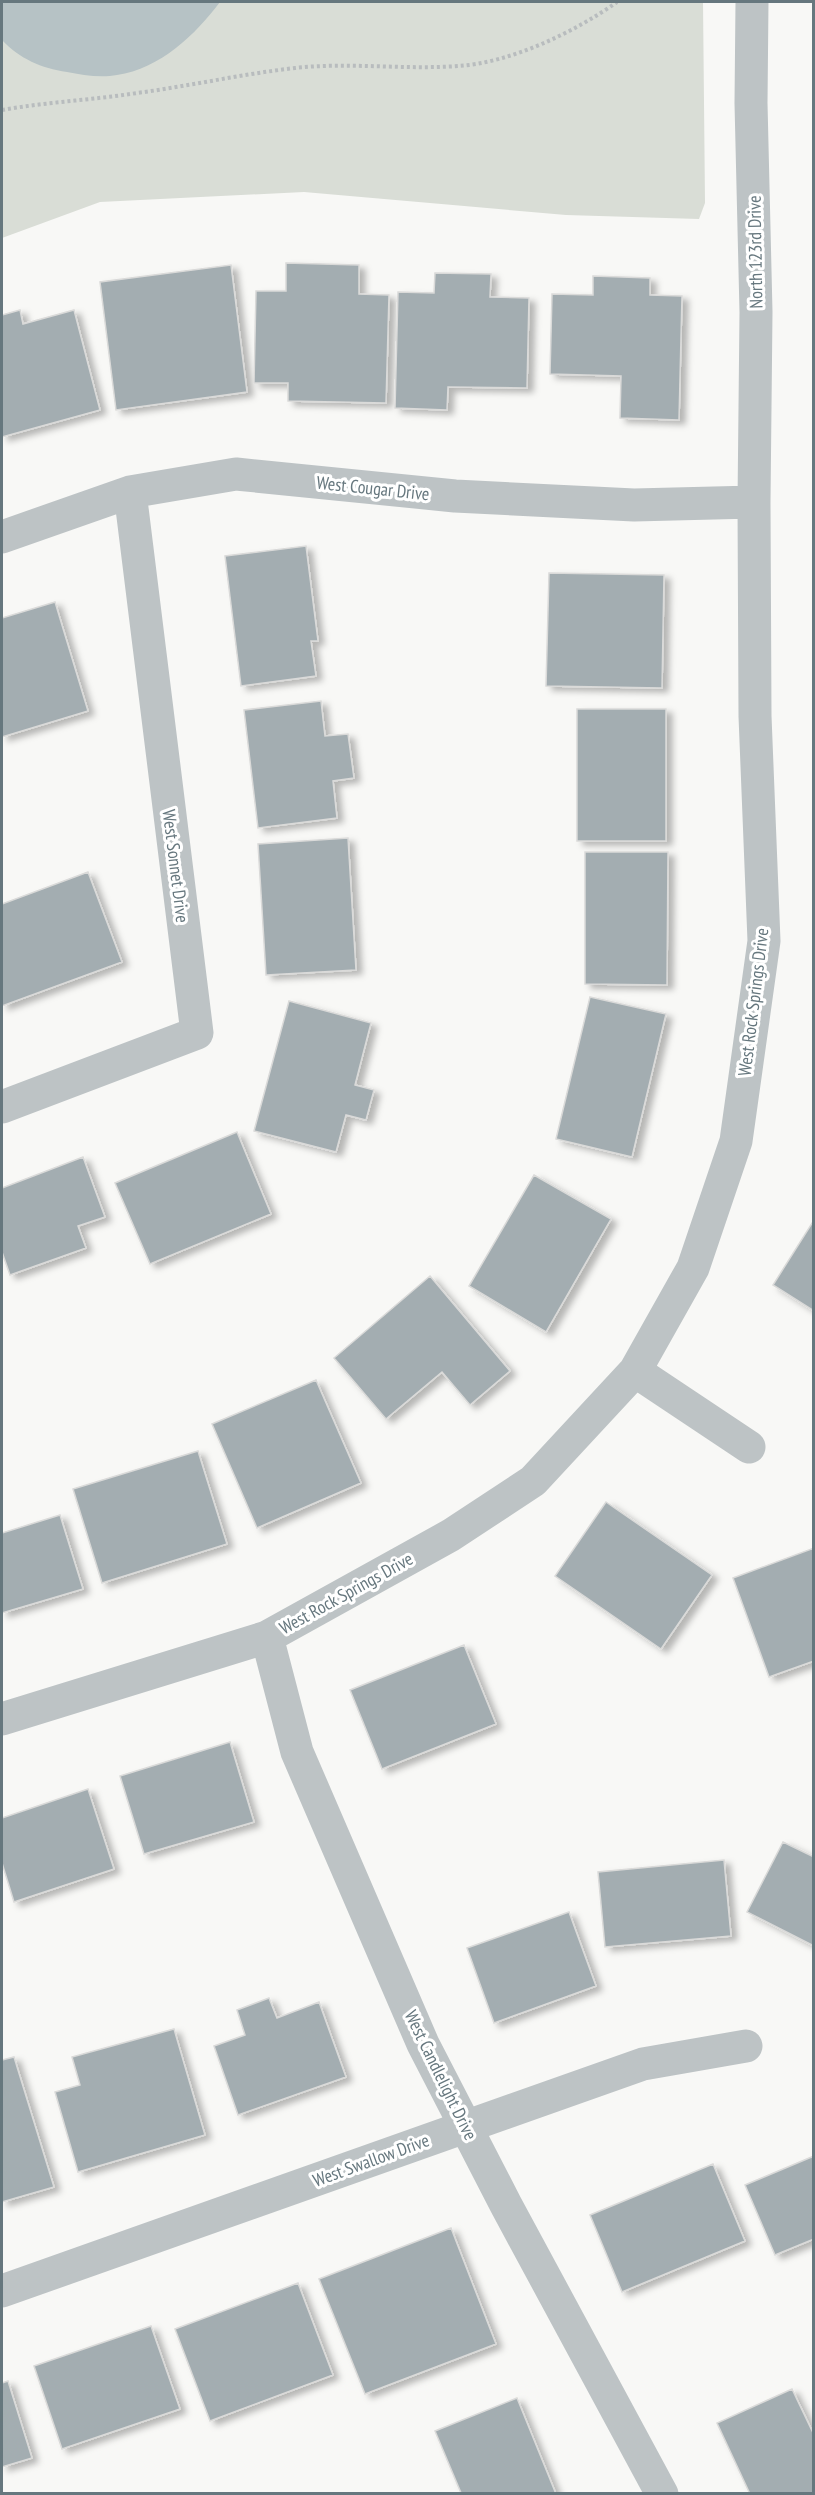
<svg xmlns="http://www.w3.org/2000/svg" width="815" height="2495" viewBox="0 0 815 2495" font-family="'PT Sans Narrow',sans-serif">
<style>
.green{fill:#d9ddd6}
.water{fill:#b6c2c5}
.building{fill:#a3adb1;stroke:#dadad9;stroke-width:1.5;filter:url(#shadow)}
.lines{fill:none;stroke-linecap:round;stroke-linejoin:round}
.path{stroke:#b8bcbe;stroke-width:4;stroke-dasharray:3 3;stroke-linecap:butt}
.minor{stroke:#bdc3c5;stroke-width:33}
.labels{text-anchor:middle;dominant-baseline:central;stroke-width:6;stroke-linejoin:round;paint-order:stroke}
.street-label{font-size:18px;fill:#66777e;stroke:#fff}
</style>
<defs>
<filter id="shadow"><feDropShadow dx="6" dy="4" stdDeviation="3" flood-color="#0004"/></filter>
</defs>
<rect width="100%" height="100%" fill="#f8f8f6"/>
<path class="green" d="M2 2H703L705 203 699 219 566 215 304 192 100 202 2 238Z"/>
<path class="water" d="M2 2H220C196 34 160 69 117 75 101 78 82 75 67 72 41 68 20 59 2 40Z"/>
<path class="building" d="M286 263 359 265V294L389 295 386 403 288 401V383H254L256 291H286Z
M231 265 247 392 116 410 100 282Z
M435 273 491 274 490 297 529 298 527 388 448 387 447 410 395 408 398 292 434 293Z
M593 276 650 278V295L682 296 679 420 620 418 621 376 550 374 552 294 593 295Z
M20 310 23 324 74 310 100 410 2 437V315Z
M306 546 318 641H311L316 676 241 686 225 556Z
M549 573 664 575 662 688 546 686Z
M55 602 88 711 2 737V618Z
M321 701 325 736 348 734 354 778 333 781 337 818 258 828 244 710Z
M577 709H666V841H577Z
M348 838 356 970 266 975 258 844Z
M585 852H668L667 985 585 984Z
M88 872 122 962 2 1006V904Z
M590 997 666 1014 632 1157 556 1139Z
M289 1001 371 1023 355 1085 374 1090 366 1120 346 1115 336 1152 254 1131Z
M237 1132 271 1214 150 1264 115 1183Z
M83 1157 105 1217 78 1226 86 1248 10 1275 2 1252V1188Z
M534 1175 611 1219 546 1332 469 1286Z
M814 1220V1311L773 1285Z
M430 1276 510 1371 470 1405 442 1372 386 1419 334 1358Z
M316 1380 361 1483 257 1528 212 1424Z
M198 1451 227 1544 102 1583 73 1489Z
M606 1502 712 1575 661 1649 555 1576Z
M60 1515 83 1589 2 1613V1533Z
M814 1548V1661L769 1677 733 1578Z
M464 1645 496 1724 382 1769 350 1690Z
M230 1742 254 1822 144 1854 120 1776Z
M88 1789 114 1869 14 1902 2 1863V1818Z
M783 1842 814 1857V1946L747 1912Z
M724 1860 731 1936 605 1947 598 1872Z
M569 1912 596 1986 494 2023 467 1948Z
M269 1998 277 2018 319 2002 346 2077 238 2115 214 2046 245 2035 237 2010Z
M174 2029 205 2135 78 2172 55 2092 80 2085 72 2057Z
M14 2057 54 2187 2 2202V2060Z
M814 2156V2239L775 2255 745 2185Z
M713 2164 745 2241 622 2292 590 2215Z
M451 2228 496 2344 365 2394 319 2279Z
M298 2283 333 2375 210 2421 175 2329Z
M151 2326 180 2409 62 2449 34 2366Z
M8 2381 32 2458 2 2467V2383Z
M792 2389 814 2435V2494H750L717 2423Z
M517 2398 556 2494H459L461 2493 435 2431Z"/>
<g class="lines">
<path class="path" d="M2 110C47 102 92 100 137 93 190 86 242 74 295 68 349 62 404 70 458 66 510 63 575 32 617 2"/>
<path class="minor" d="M2 537 130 492 236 474 455 496 634 505 754 502
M2 1107 197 1033 130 492
M635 1371 749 1447
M267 1637 297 1752 423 2044 506 2205 662 2494
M2 1719 267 1637 451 1535 533 1481 635 1371 693 1268 736 1141 764 941 755 716 754 502 756 312 751 103 752 2
M2 2291 643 2064 746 2046"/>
</g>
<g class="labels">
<g class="street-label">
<text transform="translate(755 252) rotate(-91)">North 123rd Drive</text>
<text transform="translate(373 488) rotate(6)">West Cougar Drive</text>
<text transform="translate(176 866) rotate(83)">West Sonnet Drive</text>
<text transform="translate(753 1002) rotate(-83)">West Rock Springs Drive</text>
<text transform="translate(346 1593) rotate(-29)">West Rock Springs Drive</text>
<text transform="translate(441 2075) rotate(64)">West Candlelight Drive</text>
<text transform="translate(371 2160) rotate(-20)">West Swallow Drive</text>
</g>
</g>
<rect width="815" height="2495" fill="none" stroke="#66777e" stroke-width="6"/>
</svg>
